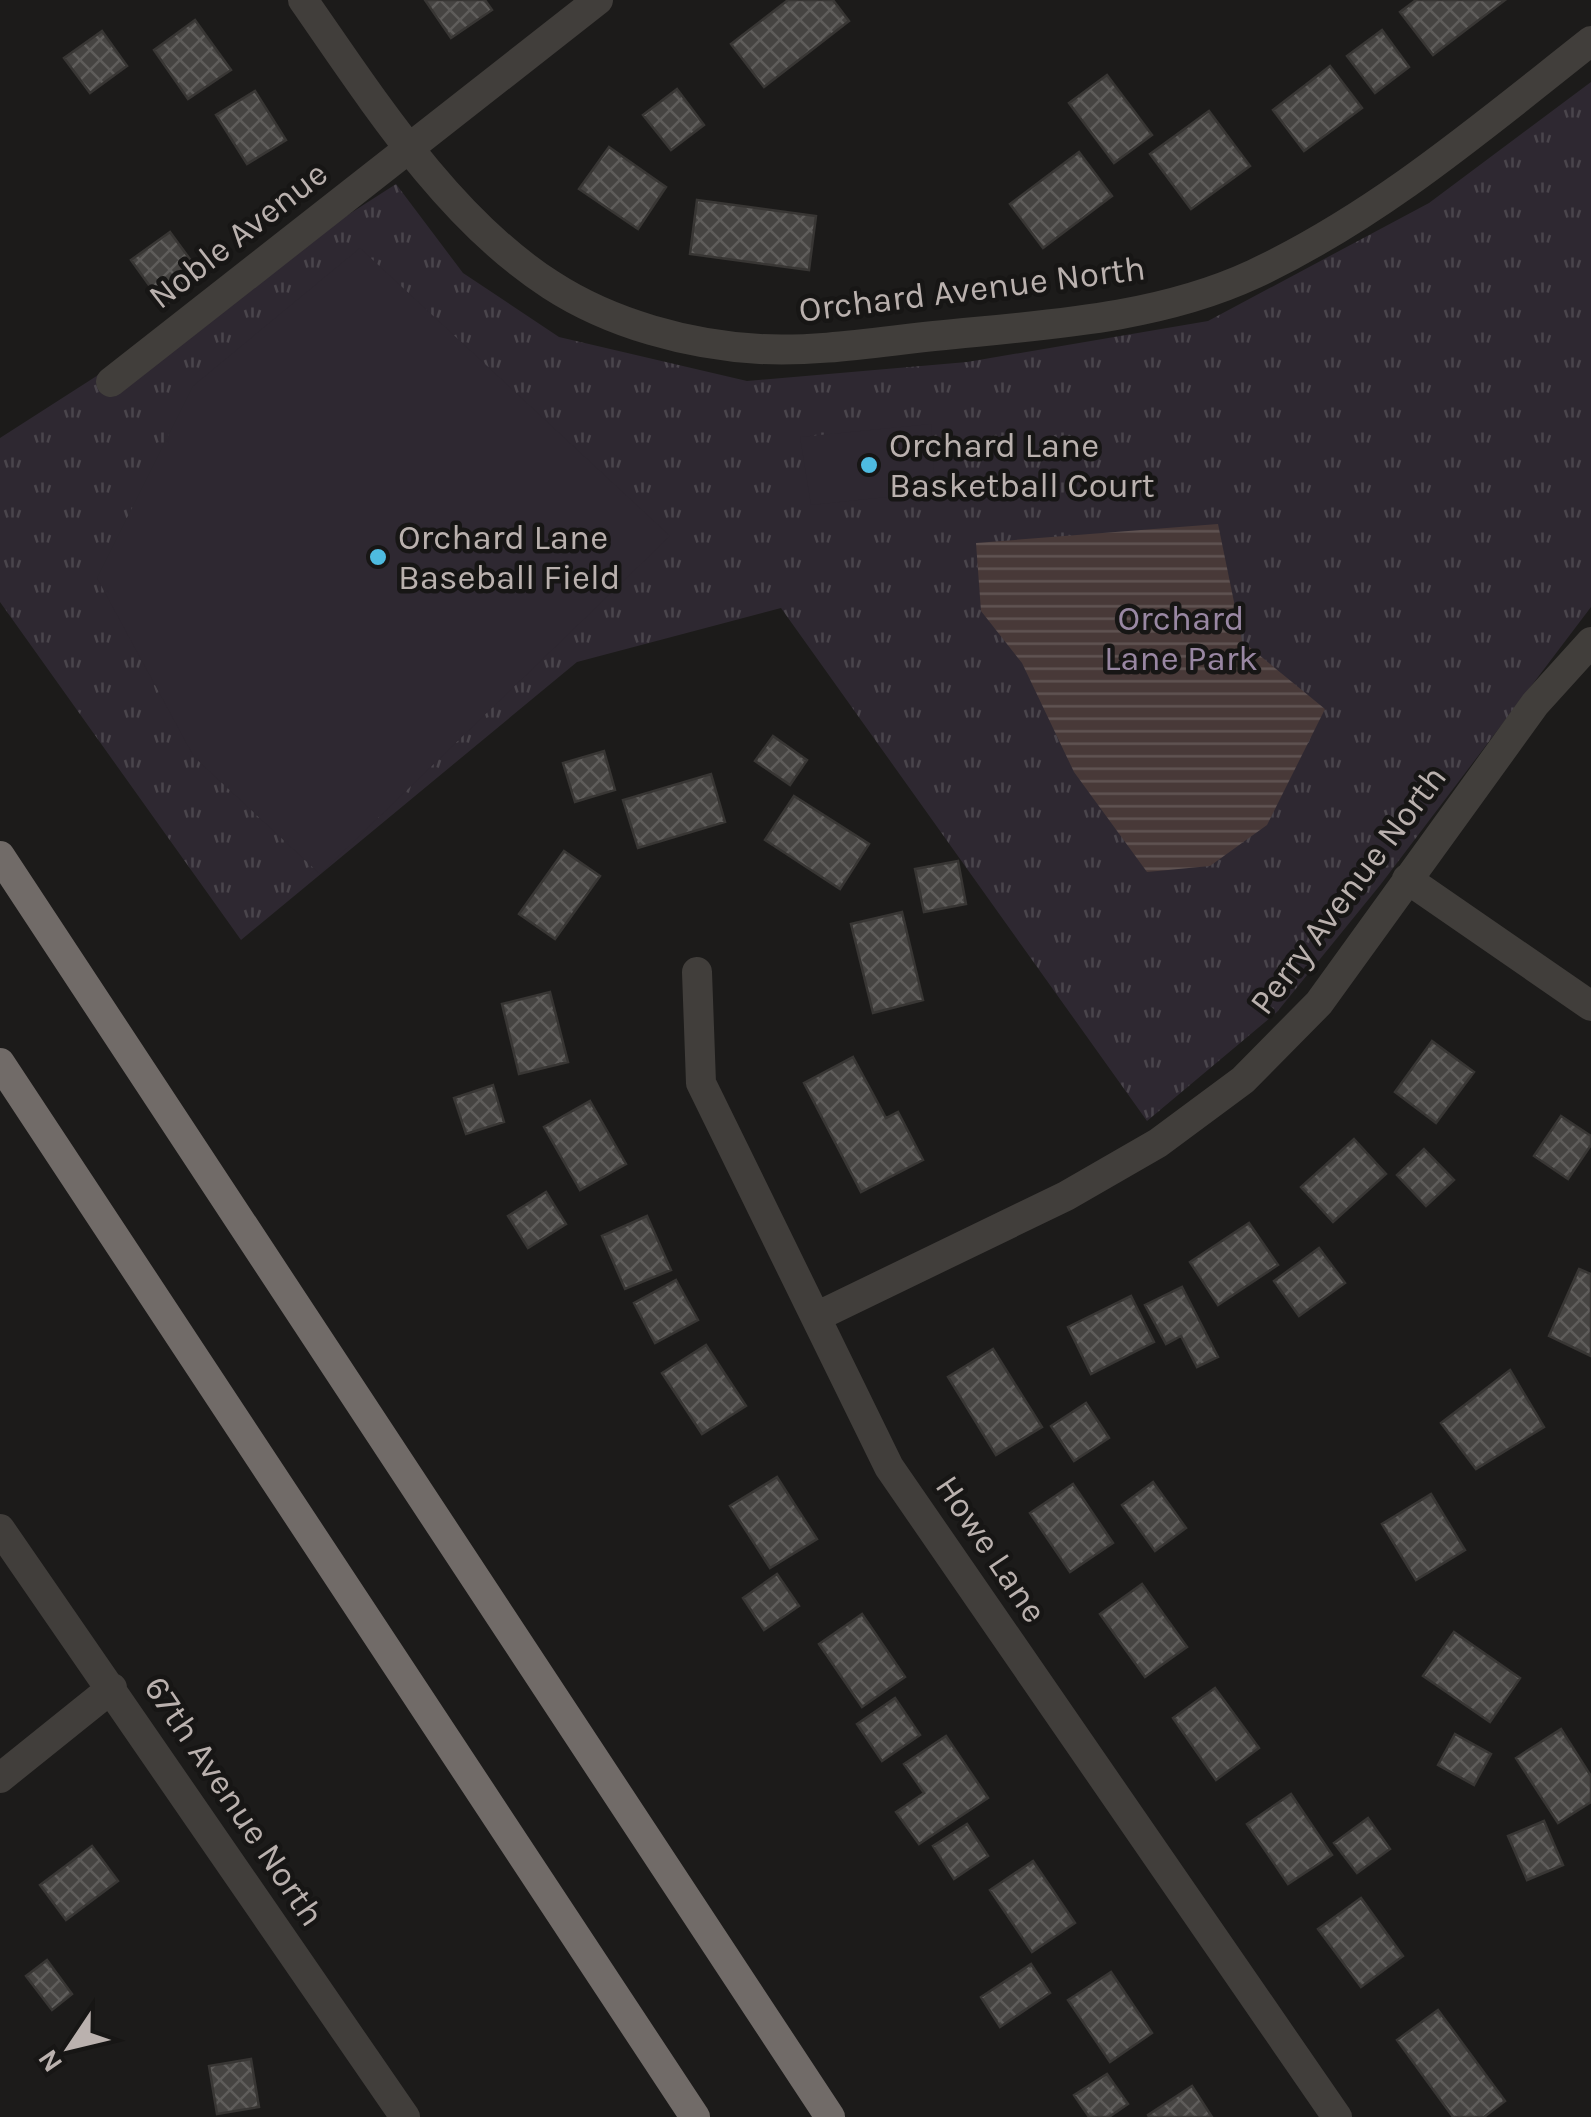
<svg xmlns="http://www.w3.org/2000/svg" width="1591" height="2117" viewBox="0 0 1591 2117" font-family="Karla,sans-serif">
<style>
.grass{fill:url(#grass-tufts)}
.garden{fill:#2e2831}
.water{fill:url(#water-rules)}
.building{fill:url(#building-cross-hatch);stroke:#383634;stroke-width:2.5}
.lines{fill:none;stroke-linecap:round;stroke-linejoin:round}
.minor{stroke:#413e3b;stroke-width:30}
.highway{stroke:#716b68;stroke-width:30}
.poi-dot{fill:#4ebbe0;stroke:#171615;stroke-width:4}
.labels{text-anchor:middle;dominant-baseline:central;stroke-width:9;stroke-linejoin:round;paint-order:stroke}
.street-label{font-size:35px;fill:#bab1ae;stroke:#171615}
.poi-label{font-size:35px;fill:#bab1ae;stroke:#171615;text-anchor:start}
.park-label{font-size:35px;fill:#9987a3;stroke:#171615}
</style>
<defs>
<pattern id="grass-tufts" width="24" height="20" patternUnits="userSpaceOnUse" patternTransform="scale(2.5)"><rect width="24" height="20" fill="#2e2831"/><path d="M3 7l-1-3M5 7V3M7 7l1-3M15 17l-1-3M17 17v-4M19 17l1-3" fill="none" stroke="#4a454c"/></pattern>
<pattern id="water-rules" width="6" height="5" patternUnits="userSpaceOnUse" patternTransform="scale(2.5)"><rect width="6" height="5" fill="#483938"/><path d="M0 2.5h6" fill="none" stroke="#605352"/></pattern>
<pattern id="building-cross-hatch" width="8" height="8" patternUnits="userSpaceOnUse" patternTransform="scale(2.5)"><rect width="8" height="8" fill="#464442"/><path d="M0 0l8 8M0 8l8-8" fill="none" stroke="#5f5d5b"/></pattern>
</defs>
<rect width="100%" height="100%" fill="#1c1b1a"/>
<path class="grass" d="M1591 82V607L1381 884 1277 1012 1147 1121 781 608 577 662 241 940 0 602V438L396 184 463 273 559 337 747 381 967 362 1208 321 1429 203Z"/>
<path class="garden" d="M360 248 670 536 320 874 194 757 97 578 193 386Z
M931 424 935 492 811 505 800 437Z"/>
<path class="water" d="M1218 524 1242 641 1325 709 1267 825 1210 866 1147 872 1074 772 1022 663 981 611 976 543Z"/>
<path class="building" d="M425 0H485L492 10 451 38Z
M788 0H833L849 21 764 87 731 44Z
M1416 0H1505L1433 55 1400 12Z
M195 20 231 70 188 99 154 50Z
M1382 30 1409 67 1375 93 1347 56Z
M102 31 127 66 90 93 64 58Z
M1330 66 1362 108 1304 151 1273 110Z
M1107 75 1152 135 1114 163 1069 103Z
M677 89 704 125 671 150 643 115Z
M255 91 286 140 247 164 216 115Z
M1209 111 1250 166 1191 209 1150 154Z
M609 147 666 187 638 229 579 189Z
M1079 152 1112 196 1043 248 1010 204Z
M697 200 816 216 809 270 690 254Z
M170 232 203 277 164 306 131 260Z
M773 736 807 760 790 785 755 761Z
M604 751 615 790 575 802 563 763Z
M711 774 725 822 638 848 623 800Z
M794 796 869 844 840 889 765 840Z
M564 851 600 876 555 939 519 914Z
M958 861 966 904 924 912 915 869Z
M902 912 923 1000 873 1013 851 924Z
M550 992 568 1062 519 1074 502 1004Z
M1432 1041 1474 1072 1436 1123 1395 1092Z
M853 1057 886 1118 898 1112 923 1160 861 1192 804 1083Z
M493 1085 504 1122 466 1134 454 1098Z
M590 1101 626 1164 580 1190 544 1127Z
M1561 1116 1591 1136V1145L1568 1179 1534 1156Z
M1354 1139 1386 1174 1333 1222 1301 1187Z
M1424 1149 1454 1180 1426 1206 1397 1175Z
M546 1192 566 1224 528 1248 508 1216Z
M647 1216 671 1270 625 1289 602 1236Z
M1249 1223 1278 1265 1218 1305 1190 1262Z
M1319 1248 1345 1283 1299 1316 1274 1281Z
M1579 1269 1591 1274V1356L1549 1336Z
M676 1280 698 1320 655 1343 634 1303Z
M1182 1287 1218 1357 1197 1367 1181 1336 1166 1344 1145 1305Z
M1131 1296 1154 1342 1091 1374 1068 1327Z
M706 1345 746 1406 702 1434 662 1373Z
M993 1349 1042 1427 996 1455 948 1377Z
M1510 1370 1544 1427 1476 1469 1441 1423Z
M1086 1403 1109 1438 1074 1461 1051 1426Z
M777 1477 817 1539 770 1568 730 1506Z
M1153 1482 1186 1528 1155 1551 1122 1505Z
M1073 1484 1113 1543 1070 1572 1030 1513Z
M1431 1494 1465 1550 1416 1580 1382 1524Z
M777 1574 799 1606 764 1630 743 1598Z
M1142 1584 1187 1647 1145 1677 1100 1614Z
M862 1614 905 1677 862 1707 819 1644Z
M1454 1632 1520 1678 1490 1722 1423 1676Z
M1215 1688 1259 1748 1216 1780 1173 1718Z
M895 1698 920 1735 882 1761 857 1724Z
M1561 1729 1591 1776V1802L1558 1823 1516 1758Z
M1455 1734 1491 1754 1474 1785 1438 1765Z
M946 1736 988 1798 919 1844 896 1812 924 1793 904 1764Z
M1291 1794 1332 1855 1288 1884 1247 1824Z
M1368 1818 1390 1849 1357 1873 1334 1843Z
M1544 1821 1563 1865 1527 1880 1508 1836Z
M967 1824 988 1856 954 1879 933 1846Z
M92 1846 118 1881 66 1920 40 1885Z
M1033 1861 1075 1923 1032 1952 990 1890Z
M1361 1898 1403 1956 1361 1987 1318 1929Z
M47 1960 72 1994 52 2010 26 1976Z
M1031 1964 1050 1993 1000 2027 981 1997Z
M1111 1972 1152 2033 1110 2062 1068 2000Z
M1438 2010 1505 2101 1484 2117H1453L1397 2040Z
M251 2059 259 2107 217 2114 209 2066Z
M1107 2074 1128 2104 1109 2117H1089L1074 2095Z
M1192 2086 1212 2117H1149L1148 2115Z"/>
<g class="lines">
<path class="minor" d="M303 0C372 99 448 219 551 285 611 324 689 345 760 349 818 352 877 342 934 336 1041 325 1155 320 1254 274 1379 215 1483 126 1591 41
M111 382 598 0
M1407 879 1591 1006
M697 972 701 1083 889 1467 1337 2117
M816 1317 1066 1196 1158 1143 1243 1080 1319 1003 1535 704 1591 642
M0 1529 405 2117
M0 1778 112 1688"/>
<path class="highway" d="M0 856 830 2117
M0 1063 695 2117"/>
</g>
<g class="poi-dot">
<circle cx="869" cy="465" r="10"/>
<circle cx="378" cy="557" r="10"/>
</g>
<g class="labels">
<g class="street-label">
<text transform="translate(238 235) rotate(-38)">Noble Avenue</text>
<text transform="translate(972 289) rotate(-7)">Orchard Avenue North</text>
<text transform="translate(1348 890) rotate(-53)">Perry Avenue North</text>
<text transform="translate(991 1549) rotate(56)">Howe Lane</text>
<text transform="translate(234 1801) rotate(56)">67th Avenue North</text>
</g>
<g class="poi-label">
<text x="889" y="445">Orchard Lane<tspan x="889" dy="40">Basketball Court</tspan></text>
<text x="398" y="537">Orchard Lane<tspan x="398" dy="40">Baseball Field</tspan></text>
</g>
<g class="park-label">
<text x="1181" y="618">Orchard<tspan x="1181" dy="40">Lane Park</tspan></text>
</g>
</g>
<g transform="translate(70 2047) rotate(235)" stroke="#171615" stroke-width="8" paint-order="stroke">
<path d="M0-8L18 38L0 25L-18 38Z" fill="#bab1ae"/>
<text y="-15" font-size="28" font-weight="bold" text-anchor="middle" fill="#bab1ae">N</text>
</g>
</svg>
